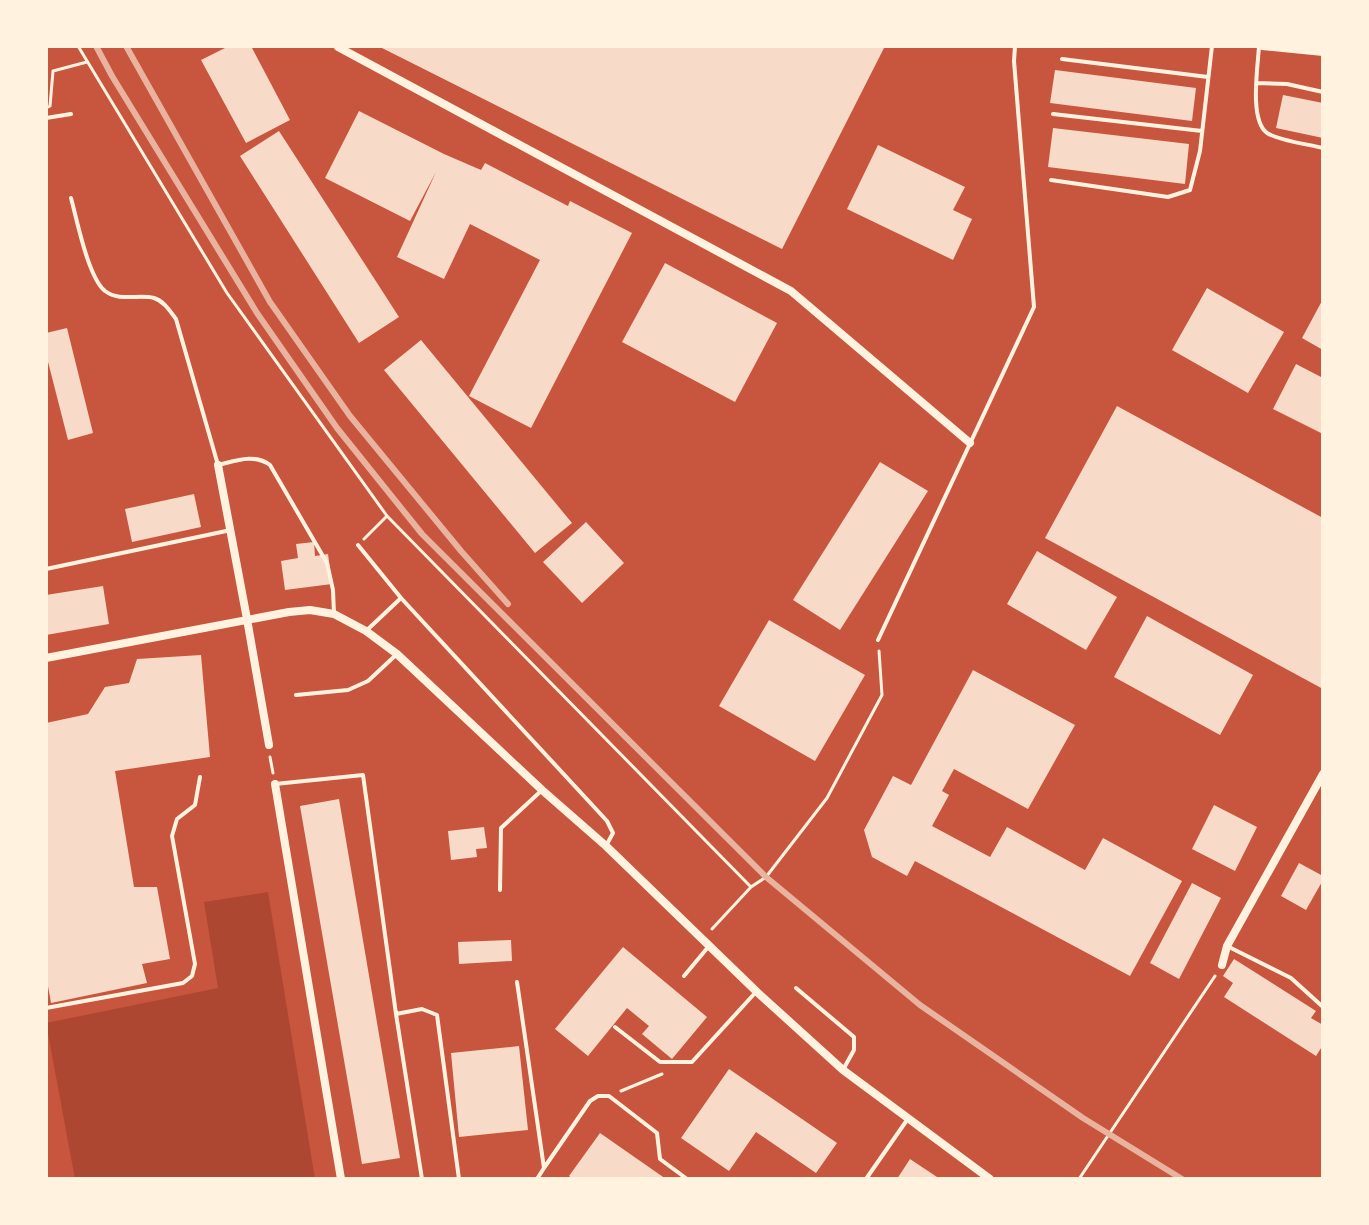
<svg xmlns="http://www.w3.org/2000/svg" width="1369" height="1225" viewBox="0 0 1369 1225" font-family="'Fira Sans',sans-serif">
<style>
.green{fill:#ae4732}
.building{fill:#f7dbc8}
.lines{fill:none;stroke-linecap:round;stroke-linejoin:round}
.path{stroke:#fff3e0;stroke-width:3}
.service{stroke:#fff3e0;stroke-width:4}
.minor{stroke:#fff3e0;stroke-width:8}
.rail{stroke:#e9b49f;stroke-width:6}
</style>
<rect width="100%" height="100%" fill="#c8553d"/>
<path class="green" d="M268 892 315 1179H75L46 1023 218 988 204 902Z"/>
<path class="building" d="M229 46H251L290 120 246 143 201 60Z
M378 46H885L782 249Z
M1055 70 1196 88 1192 121 1050 103Z
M1283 95 1323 103V138L1276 128Z
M359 111 444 154 481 170 485 163 568 206 570 201 632 233 531 428 469 396 540 260 470 224 444 279 397 257 436 172 410 221 325 178Z
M1053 128 1189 144 1185 184 1048 167Z
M279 131 399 317 359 343 240 156Z
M878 145 965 187 953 210 972 219 953 260 847 209Z
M665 263 777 323 735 402 622 342Z
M1207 288 1284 332 1248 393 1172 350Z
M1323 299V350L1302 338Z
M67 328 93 433 68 440 46 354V333Z
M421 340 572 523 535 553 384 370Z
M1296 364 1323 378V434L1273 409Z
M1117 406 1323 518V689L1045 538Z
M880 462 928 491 840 630 793 600Z
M194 494 201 527 132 542 125 509Z
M586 522 624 563 582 603 543 562Z
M314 542 315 556 328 554 332 584 285 590 281 561 298 558 296 544Z
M1037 551 1117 597 1086 650 1007 604Z
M103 586 109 624 46 635V595Z
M1147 616 1253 675 1220 735 1114 677Z
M769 620 865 675 815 761 719 706Z
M201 655 210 757 115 771 134 887H157L170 959 142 964 147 983 51 1003 46 975V723L88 714 105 687 129 683 137 659Z
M973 670 1075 725 1028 809 954 769 942 791 949 795 932 826 990 857 1007 827 1085 870 1103 838 1182 881 1130 976 915 861 907 876 872 857 864 830 893 776 911 785Z
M339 799 400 1158 362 1164 300 806Z
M1214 805 1257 827 1235 871 1192 849Z
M484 827 487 848 476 849 477 857 451 860 448 831Z
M1299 863 1323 876V880L1306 910 1281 896Z
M1192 883 1221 898 1179 979 1150 963Z
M511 940 512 961 459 964 458 942Z
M623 947 707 1017 672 1059 642 1034 649 1026 627 1008 588 1056 555 1029Z
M1234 959 1316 1011 1311 1018 1323 1025V1045L1316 1056 1224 997 1233 983 1223 976Z
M519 1046 528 1130 459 1137 451 1053Z
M729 1069 837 1143 816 1173 756 1132 729 1171 681 1138Z
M600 1133 666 1179H573L569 1176Z
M910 1159 940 1179H897Z"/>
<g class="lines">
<path class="path" d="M78 46 227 293 387 516 751 887
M48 107 50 106 53 71 87 62
M364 539 387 516
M270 757 273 773
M712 929 751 887 766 877 827 798 882 695 879 651
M621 1091 662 1074
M1079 1179 1215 976"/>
<path class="service" d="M1259 46C1258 66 1249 120 1267 133 1280 141 1307 144 1323 148
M1062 59 1208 77
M1256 83 1287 84 1323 92
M1053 114 1202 131
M46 118 71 114
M1051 180 1168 197 1190 190 1200 151 1212 46
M71 198C77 220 88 277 105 291 120 302 138 294 154 298 164 301 170 311 176 319L218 465C235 461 254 453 270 465L327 563 333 590 334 614
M358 545 401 598 366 631
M46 569 231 530
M401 598 607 821 613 833 607 844
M878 640 1034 307 1014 61 1015 46
M296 695 348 690 368 681 397 654
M275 784 363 775 396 1014 422 1179
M500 890 501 828 541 791
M1229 947 1291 978 1323 1007
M684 976 709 946
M517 982 544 1168 537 1179
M796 988 854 1037V1050L844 1068
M46 1008 183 983 192 976 195 964 172 836 177 819 195 805 200 777
M396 1014 422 1009 437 1015 459 1179
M615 1027 660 1062H692L755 993
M544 1168 590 1101 598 1096H609L657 1133 660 1159 687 1179
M866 1179 907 1120"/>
<path class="minor" d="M1262 46 1323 52
M338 47 791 291 970 443
M218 465 247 619 269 745
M46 658 289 612 310 610 334 614 366 631 397 654 542 790 606 846 757 992 843 1070 990 1179
M275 784 341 1179
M1222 965 1227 946 1323 774"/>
<path class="rail" d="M96 46 112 76 257 313 337 428 422 534 766 877 920 1005 1083 1118 1182 1179
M126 46 270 302 350 416 461 551 508 604"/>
</g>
<rect width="1369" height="1225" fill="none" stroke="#fff3e0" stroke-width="96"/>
</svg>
